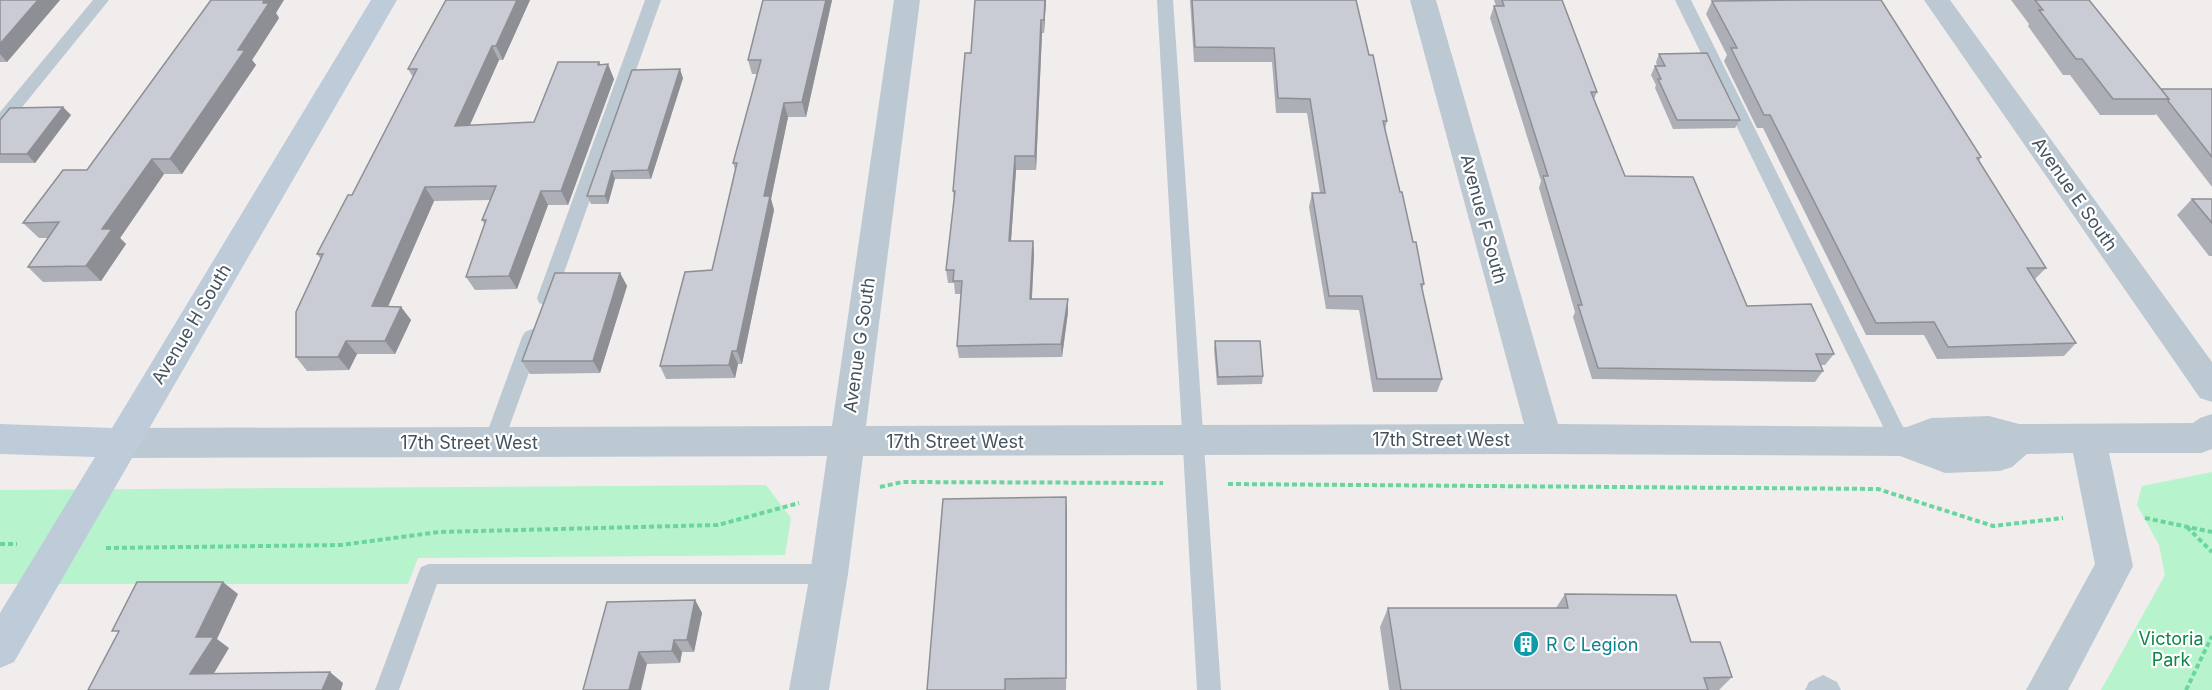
<svg xmlns="http://www.w3.org/2000/svg" width="2212" height="690" viewBox="0 0 2212 690" font-family="Inter,sans-serif">
<style>
.green{fill:#b7f3cd}
.lines{fill:none;stroke-linecap:round;stroke-linejoin:round}
.path{stroke:#6bd59e;stroke-width:4;stroke-dasharray:5 3;stroke-linecap:butt}
.lane{fill:#bcc9d2;fill-rule:evenodd}
.street{fill:#bcc9d2;fill-rule:evenodd}
.secondary{fill:#becbd9;fill-rule:evenodd}
.wall{fill:#adafb6}
.shaded-wall{fill:#8d8f94}
.building{fill:#c9ccd4;stroke:#8d8f94;stroke-width:1.5}
.labels{text-anchor:middle;dominant-baseline:central;stroke-width:4.5;stroke-linejoin:round;paint-order:stroke}
.street-label{font-size:18px;fill:#44525d;stroke:#fff}
.park-label{font-size:18px;fill:#0d8647;stroke:#fff}
.culture-label{font-size:18px;fill:#0d838f;stroke:#fff;text-anchor:start}
</style>
<rect width="100%" height="100%" fill="#f1eded"/>
<path class="green" d="M2212 472V690H2101L2165 575 2159 545 2137 505 2142 486Z
M766 485 791 518 785 555 418 558 408 584H0V490Z"/>
<g class="lines">
<path class="path" d="M1228 484 1878 489 1993 526 2063 518
M880 487 902 482 1163 483
M2145 518 2212 532
M2187 527 2212 552
M0 544H17
M106 548 341 545 439 532 718 525 799 503
M2186 690 2212 636"/>
<path class="lane" d="M93 0H109L6 127 0 129V112Z
M645 0H661L555 298 553 303 546 305 539 303 537 298Z
M1157 0H1173L1221 690H1197Z
M1675 0H1691L1910 441 1907 447 1900 450 1893 447Z
M532 329 539 332 542 337 504 441 501 447 494 450 487 447 484 441 522 337 525 332Z
M429 564H829L837 567 840 574 837 581 829 584H437L399 690H375L418 574 421 567Z
M1823 675 1837 682 1841 690H1805L1809 682Z"/>
<path class="street" d="M894 0H920L866 426 1524 424 1410 0H1436L1558 424 1907 427 1931 418 1989 416 2019 424 2193 423 2200 418 2212 414V449L2201 453H2109L2133 566 2068 690H2026L2095 564 2073 453 2027 454 2012 467 2000 471 1945 473 1900 456 1545 454 863 456 848 574 829 690H789L810 574 827 456 121 458 109 453 103 443 109 433 121 428 832 426Z
M1924 0H1950L2212 362V402L2200 398Z"/>
<path class="secondary" d="M371 0H397L14 662 0 668V613L95 457 0 454V424L112 428Z"/>
</g>
<path class="wall" d="M0 0H60L7 62H0Z
M446 0H530L503 60H499L470 125 534 122 599 62 600 65 614 79 568 205H548L517 289 475 290 466 277 485 225 482 220 491 200 434 201 388 307H401L411 320 395 354H357L349 370 307 371 296 357 321 259 317 254 352 195 413 77 408 69Z
M832 0 806 117H788L771 199 774 210 742 364H738L735 378 666 379 660 366 712 270 735 170 733 163 757 74H752L748 60Z
M1046 0 1044 33H1042L1036 170H1016L1011 241H1033L1034 254 1032 299 1068 312 1062 357 959 358 957 346 961 294H955L954 283H948L946 270 954 201 953 191 971 53Z
M1190 0H1356L1369 55 1387 121 1385 130 1400 192 1424 284 1422 289 1442 379 1437 392H1373L1359 310 1326 309 1309 207 1312 193H1320L1307 113H1276L1272 62H1194Z
M1494 0H1562L1597 92 1594 99 1625 176 1747 306 1834 354 1825 365H1821L1823 371 1815 382 1592 379 1573 317 1575 312 1539 188 1541 181 1490 18 1494 6H1496Z
M2011 0H2089L2161 89H2212V187L2156 114 2155 115H2100L2070 75H2063L2028 26 2029 24Z
M1712 1 1981 157 1979 161 2046 268 2035 279 2076 343 2064 356 1937 359 1924 335H1866L1763 128H1757L1724 61 1727 55 1706 14Z
M276 13 279 18 252 60 256 65 182 174H164L120 238 126 244 101 281 43 282 28 267 49 238H39L23 223Z
M1659 54 1740 120 1735 128 1673 129 1655 88 1656 85 1651 75 1655 66H1657L1656 62Z
M683 78 651 179H615L608 204H591L587 196Z
M71 115 35 163H0V120Z
M2192 199H2212V256H2209L2177 215Z
M620 273 627 286 600 373 530 374 522 361Z
M1215 341 1263 376 1262 384 1217 385 1214 349Z
M1067 511 1066 690H927Z
M1565 594 1691 642 1732 677 1719 690H1389L1380 627 1388 608H1556Z
M695 600 702 613 694 652H682L680 663 647 664 583 690Z"/>
<path class="shaded-wall" d="M38 0H60L7 62 0 54V44Z
M264 0H284L276 13 279 18 252 60 256 65 182 174 170 159 238 50Z
M517 0H530L503 60 496 46Z
M826 0H832L806 117 802 102Z
M1045 0H1046L1044 33V20Z
M1041 20 1042 33 1036 170 1035 156Z
M492 46 499 60 463 140 455 126Z
M599 62 604 75 608 64 614 79 568 205 561 191Z
M680 69 683 78 651 179 648 170Z
M784 103 788 117 771 199 774 210 742 364 737 351 764 196Z
M63 107 71 115 35 163 27 154Z
M1015 156 1016 170 1010 254 1009 241Z
M152 159 164 174 120 238 126 244 101 281 86 266 102 229Z
M612 171 615 179 608 204 605 196Z
M425 187 434 201 382 320 372 306Z
M541 191 548 205 517 289 509 276Z
M1033 241 1034 254 1031 312 1030 299Z
M620 273 627 286 600 373 593 361Z
M1068 299V312L1062 357 1061 344Z
M401 307 411 320 395 354 385 341Z
M346 341 357 354 349 370 338 357Z
M732 351 738 364 735 378 729 365Z
M1066 497 1067 511 1066 690Z
M223 582 238 594 217 639 229 648 207 685 190 674 196 637Z
M695 600 702 613 694 652 687 640Z
M674 640 682 652 680 663 672 651Z
M639 652 647 664 641 690H629Z
M330 672 343 683 341 690H322Z"/>
<path class="building" d="M0 0H38L0 44Z
M211 0H264L263 3H269L238 50H245L170 159H152L102 229H112L86 266 28 267 59 222 23 223 63 170H87Z
M446 0H517L496 46H492L455 126 534 122 558 62H599L598 65 608 64 561 191H541L509 276 466 277 486 220H482L496 186 425 187 372 306 401 307 385 341H346L338 357H296V312L323 254H317L348 195H352L417 69H408Z
M763 0H826L802 102 784 103 764 196H770L737 351H732L729 365 660 366 685 272 712 270 737 163H733L761 60H748Z
M975 0H1045L1044 20H1041L1035 156H1015L1009 241H1033L1030 299H1068L1061 344 957 346 962 281H953L954 270H946L955 191H953L965 53H971Z
M1192 0H1356L1369 55H1373L1387 121H1383L1400 192H1402L1413 242H1416L1424 284H1421L1442 379H1377L1362 296H1329L1312 193H1325L1310 99 1278 98 1274 48 1195 47Z
M1502 0H1562L1597 92H1591L1625 176 1693 177 1747 306 1811 304 1834 354H1816L1823 371 1598 368 1578 305H1582L1543 176H1548L1494 6H1504Z
M1813 0H1881L1981 157 1977 158 2046 268H2027L2076 343 1948 347 1934 322 1876 323 1770 115H1764L1731 48H1737L1712 1Z
M2035 0H2089L2169 99H2113L2082 59H2076L2039 10H2043Z
M1707 53 1740 120H1677L1658 79H1661L1655 66H1665L1659 54Z
M680 69 648 170 612 171 605 196H587L632 70Z
M2161 89H2212V157L2168 101 2169 99Z
M63 107 27 154H0V120L10 108Z
M2192 199H2212V223Z
M555 273H620L593 361H522Z
M1215 341H1260L1263 376 1218 377Z
M1066 497V678L1005 679V690H927L943 499Z
M137 582H223L196 637H214L190 674 330 672 322 690H88L119 631H112Z
M1565 594 1676 595 1691 642H1720L1732 677 1704 678 1708 690H1401L1388 608H1568Z
M695 600 687 640H674L672 651 639 652 629 690H583L607 602Z"/>
<defs>
<g id="building-disc" transform="scale(1.35)"><circle r="9.5" fill="#0f9aa8" stroke="#fff"/><path d="M-4-6H4V6H1V3H-1V6H-4ZM-2.5-4.3h1.7v1.8h-1.7ZM.8-4.3h1.7v1.8H.8ZM-2.5-1h1.7V.8h-1.7ZM.8-1h1.7V.8H.8Z" fill="#fff"/></g>
</defs>
<g fill-rule="evenodd">
<use href="#building-disc" x="1526" y="644"/>
</g>
<g class="labels">
<g class="street-label">
<text transform="translate(2075 194) rotate(55)">Avenue E South</text>
<text transform="translate(1484 219) rotate(75)">Avenue F South</text>
<text transform="translate(191 324) rotate(-59)">Avenue H South</text>
<text transform="translate(859 345) rotate(-82)">Avenue G South</text>
<text x="1441" y="439">17th Street West</text>
<text x="955" y="441">17th Street West</text>
<text x="469" y="442">17th Street West</text>
</g>
<g class="park-label">
<text x="2171" y="638">Victoria<tspan x="2171" dy="21">Park</tspan></text>
</g>
<g class="culture-label">
<text x="1546" y="644">R C Legion</text>
</g>
</g>
</svg>
